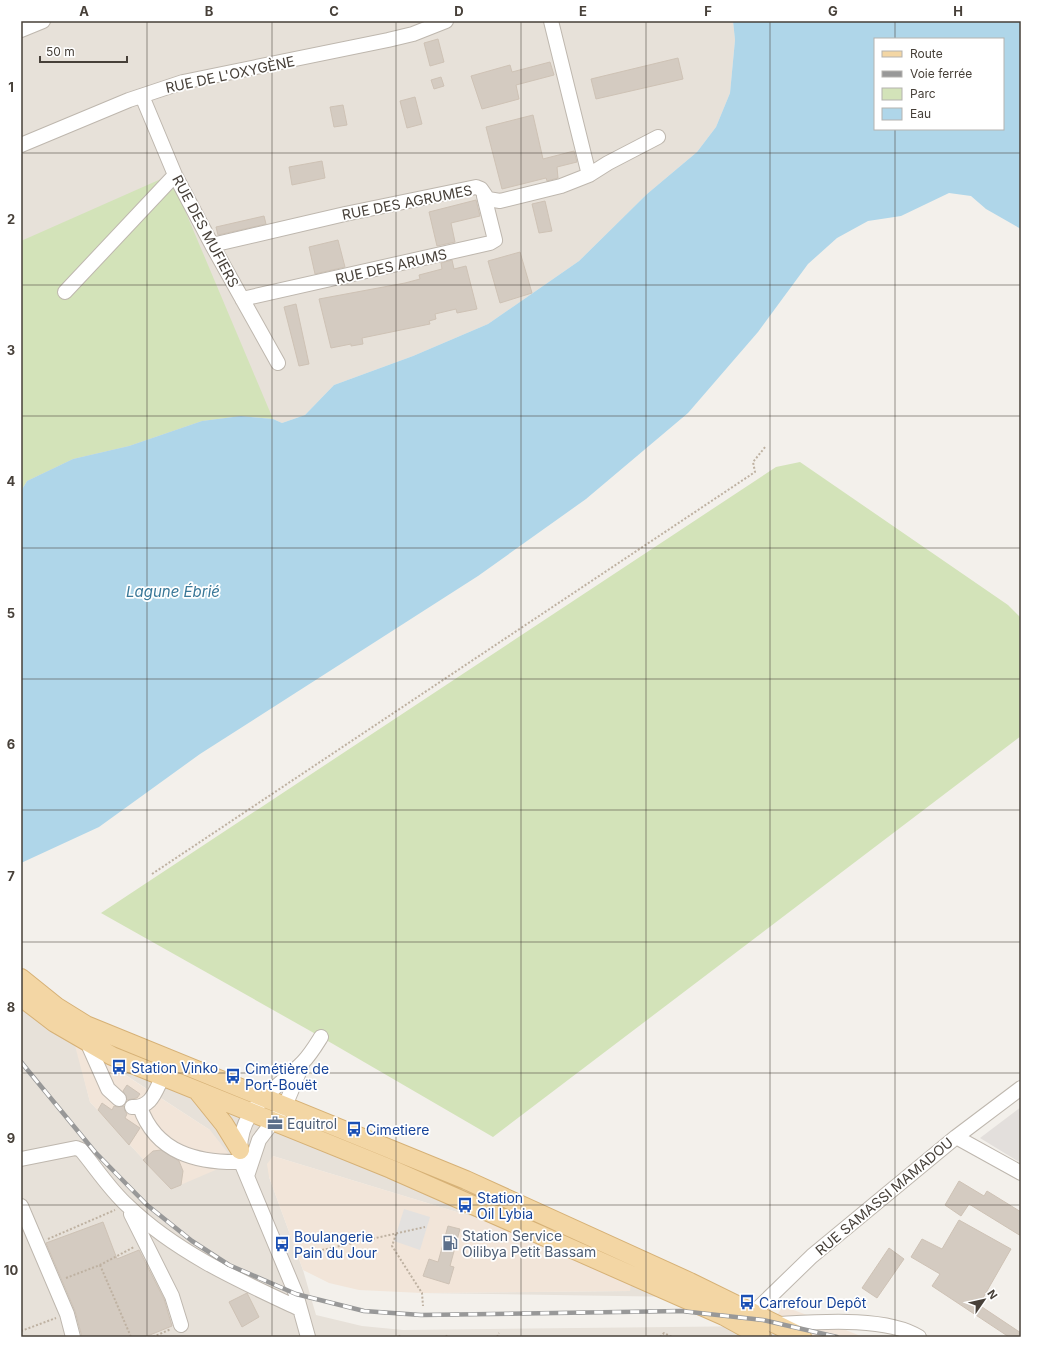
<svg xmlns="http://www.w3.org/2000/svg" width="1042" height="1358" viewBox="0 0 1042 1358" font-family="Inter,sans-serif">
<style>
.residential{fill:#e7e1d9;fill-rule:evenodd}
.commercial{fill:#f2e5d9}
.industrial{fill:#e3dfdc}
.green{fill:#d3e3b9}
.parking{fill:#e3e1df}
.water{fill:#afd6e9;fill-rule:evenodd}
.building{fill:#d4cbc1;stroke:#cec2b5}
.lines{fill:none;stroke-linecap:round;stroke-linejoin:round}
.minor-casing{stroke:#beb7ae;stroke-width:16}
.major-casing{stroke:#d6b176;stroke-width:20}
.path{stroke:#beb1a1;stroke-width:2;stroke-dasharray:2 2;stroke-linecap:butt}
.minor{stroke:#fff;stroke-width:14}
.major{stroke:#f3d6a4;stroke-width:18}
.rail-casing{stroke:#989898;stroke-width:4.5}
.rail{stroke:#fff;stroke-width:3;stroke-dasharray:9;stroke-linecap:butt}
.grid{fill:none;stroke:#474039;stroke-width:1;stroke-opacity:0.55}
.labels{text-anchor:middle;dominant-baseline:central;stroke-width:3.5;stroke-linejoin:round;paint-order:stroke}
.street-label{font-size:14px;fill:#474039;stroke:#fff}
.transit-label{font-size:14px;fill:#164399;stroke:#fff;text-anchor:start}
.service-label{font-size:14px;fill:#4e5e75;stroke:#fff;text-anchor:start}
.water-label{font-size:15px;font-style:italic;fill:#3a7898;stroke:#fff}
.neatline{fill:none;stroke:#474039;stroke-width:1.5}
.grid-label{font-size:13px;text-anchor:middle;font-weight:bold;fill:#474039}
</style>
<rect width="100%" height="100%" fill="#f3f0eb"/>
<path class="residential" d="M21 21H733L735 40 730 93 716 127 697 152 647 194 579 261 488 324 413 356 334 385 305 415 282 423 273 419 241 416 27 481 21 491Z
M21 978 56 1009 261 1102 659 1270 681 1297 422 1293 630 1291 565 1245 273 1156 269 1177 303 1270 316 1315 362 1326 403 1330 770 1326 790 1337H21ZM75 1042 210 1130 171 1189 90 1102Z"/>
<path class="commercial" d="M74 1042 210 1130 228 1153 232 1163 171 1189 90 1102Z
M273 1156 565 1245 632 1276 630 1291 422 1293 359 1290 329 1283 303 1270 269 1177 267 1164Z
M783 1306 836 1326 863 1337H790L770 1326Z"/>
<path class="industrial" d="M1021 1107V1163L980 1138Z"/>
<path class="green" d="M170 175 273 419 241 416 202 421 129 446 73 459 27 481 21 491V241Z
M800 462 1008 605 1021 618V736L493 1137 321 1037 101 913 776 467Z"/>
<path class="parking" d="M404 1209 430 1217 420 1250 394 1241Z"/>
<path class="water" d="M733 21H1021V229L986 209 971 196 949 193 901 216 868 221 837 238 808 264 758 332 688 413 586 499 478 576 200 754 99 827 21 863V491L27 481 73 459 129 446 202 421 241 416 273 419 282 423 305 415 334 385 413 356 488 324 579 261 647 194 697 152 716 127 730 93 735 40ZM875 39H1003V129H875Z"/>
<path class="building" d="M438 39 444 62 430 66 424 43Z
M678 58 683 79 596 99 591 79Z
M550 62 554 75 516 85 519 99 482 109 471 76 510 65 512 72Z
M441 77 444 86 434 89 431 80Z
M415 97 422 124 407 128 400 101Z
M343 105 347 125 334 127 330 107Z
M533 115 543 159 574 151 577 162 557 167 558 178 547 181 546 178 502 189 486 127Z
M322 161 325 178 292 185 289 167Z
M476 200 480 216 451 223 455 242 437 246 429 212Z
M545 201 552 231 539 233 532 204Z
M264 216 266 224 218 235 216 227Z
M338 240 345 267 315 274 309 247Z
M520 252 532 293 500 303 488 261Z
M452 260 454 269 466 266 477 309 457 313 456 309 435 314 436 319 429 321 430 324 362 338 363 344 351 346V344L331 348 319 299 405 283 420 279 419 275 442 269 441 263Z
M296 304 309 364 299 366 284 307Z
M127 1085 140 1094 137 1098 127 1100 123 1091Z
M102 1103 112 1110 114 1106 118 1107 124 1106 125 1111 127 1114 125 1118 140 1128 129 1145 98 1110Z
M161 1150 179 1161 183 1171 181 1185 171 1189 143 1160 153 1151Z
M959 1181 984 1196 987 1191 1021 1212V1236L969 1204 961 1216 945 1205Z
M959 1220 1011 1249 979 1305 1021 1333V1337H1009L932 1286 940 1274 911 1257 922 1239 942 1249Z
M103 1222 117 1259 139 1250 164 1299 172 1326 145 1337H82L75 1311 46 1243Z
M448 1226 460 1229 450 1266 454 1267 449 1284 423 1276 429 1259 438 1262Z
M889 1248 904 1259 877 1298 862 1288Z
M247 1293 259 1317 242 1327 229 1302Z"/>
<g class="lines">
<g class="minor-casing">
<path id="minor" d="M551 21 589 175
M21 30 43 21
M142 96 175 175 212 245 278 363
M21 145 129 100 183 82 388 40 413 34 446 21
M212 245 345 214 476 187 481 189 488 199 500 201 561 186 589 175 608 163 658 137
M65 292 175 175
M242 299 490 243 495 240 484 196
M88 1044 108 1089 119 1099
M132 1107C152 1108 155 1091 163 1076
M140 1107C156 1153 197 1163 241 1162
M956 1137 1021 1173
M21 1159 76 1148 81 1150C96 1168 110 1190 128 1206 177 1253 240 1281 300 1309
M247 1176 259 1140 285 1106 302 1065
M21 1206 67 1314 73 1337
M131 1214 172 1296 181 1325
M746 1320 812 1256 956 1137 1021 1088
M777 1324C816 1322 886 1316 919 1337
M308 1337 296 1294 241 1162C233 1111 273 1093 303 1062 310 1055 316 1045 321 1037"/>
</g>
<g class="major-casing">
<path id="major" d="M21 978 57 1007 86 1025 466 1180 690 1282 802 1337
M21 997 55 1023 112 1056 391 1169 724 1316 762 1337
M199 1093 224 1124 240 1150"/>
</g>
<path class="path" d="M152 874 755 472 753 462 766 446
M396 1234 392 1246 422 1293 423 1306
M48 1239 115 1210
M322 1250 425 1227
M100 1265 131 1337
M66 1278 100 1265 134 1247
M21 1331 56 1318
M153 1337 171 1329
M399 1337 400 1335
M446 1337 447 1335
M497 1337 499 1333
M660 1337 664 1333 672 1337"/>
<use href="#minor" class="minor"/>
<use href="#major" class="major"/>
<g class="rail-casing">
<path id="rail" d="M21 1062 95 1152 147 1205 192 1241 229 1265 296 1294 364 1311 421 1315 681 1311 763 1320 837 1337"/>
</g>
<use href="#rail" class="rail"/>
</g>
<path class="grid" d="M147 21V1337M272 21V1337M396 21V1337M521 21V1337M646 21V1337M770 21V1337M895 21V39M895 129V1337M21 153H1021M21 285H1021M21 416H1021M21 548H1021M21 679H1021M21 810H1021M21 942H1021M21 1073H1021M21 1205H1021"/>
<defs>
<g id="bus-bare" transform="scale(1.2)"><path d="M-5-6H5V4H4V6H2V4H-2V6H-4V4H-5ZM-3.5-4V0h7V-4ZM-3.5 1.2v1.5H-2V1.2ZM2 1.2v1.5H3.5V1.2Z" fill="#1a4fb4" stroke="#fff" stroke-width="2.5" paint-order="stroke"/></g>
<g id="office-bare" transform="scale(1.2)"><path d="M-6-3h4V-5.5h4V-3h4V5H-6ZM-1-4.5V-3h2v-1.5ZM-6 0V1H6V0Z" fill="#5c6f8a" stroke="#fff" stroke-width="2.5" paint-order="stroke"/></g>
<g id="fuel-bare" transform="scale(1.2)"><path d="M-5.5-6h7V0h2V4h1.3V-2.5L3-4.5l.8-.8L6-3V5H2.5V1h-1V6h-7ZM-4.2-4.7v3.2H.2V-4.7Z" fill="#5c6f8a" stroke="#fff" stroke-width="2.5" paint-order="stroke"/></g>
</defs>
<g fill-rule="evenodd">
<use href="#bus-bare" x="119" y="1067"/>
<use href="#bus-bare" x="233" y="1076"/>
<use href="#office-bare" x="275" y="1123"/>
<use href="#bus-bare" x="354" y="1129"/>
<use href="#bus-bare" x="465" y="1205"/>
<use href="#fuel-bare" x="450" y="1243"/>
<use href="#bus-bare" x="282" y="1244"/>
<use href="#bus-bare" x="747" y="1302"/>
</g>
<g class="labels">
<g class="street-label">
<text transform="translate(230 74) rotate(-12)">RUE DE L'OXYGÈNE</text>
<text transform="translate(407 202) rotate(-11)">RUE DES AGRUMES</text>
<text transform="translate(206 231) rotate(62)">RUE DES MUFIERS</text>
<text transform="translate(391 266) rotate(-13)">RUE DES ARUMS</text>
<text transform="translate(884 1196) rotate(-40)">RUE SAMASSI MAMADOU</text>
</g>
<g class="transit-label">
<text x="131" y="1067">Station Vinko</text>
<text x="245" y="1068">Cimétière de<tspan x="245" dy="16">Port-Bouët</tspan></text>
<text x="366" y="1129">Cimetiere</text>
<text x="477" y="1197">Station<tspan x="477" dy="16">Oil Lybia</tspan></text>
<text x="294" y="1236">Boulangerie<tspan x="294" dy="16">Pain du Jour</tspan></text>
<text x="759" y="1302">Carrefour Depôt</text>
</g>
<g class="service-label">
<text x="287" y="1123">Equitrol</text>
<text x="462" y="1235">Station Service<tspan x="462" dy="16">Oilibya Petit Bassam</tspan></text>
</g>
<g class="water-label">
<text x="173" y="591">Lagune Ébrié</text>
</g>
</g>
<rect width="1042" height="1358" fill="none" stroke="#ffffff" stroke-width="44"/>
<rect x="874" y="38" width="130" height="92" fill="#ffffff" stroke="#b5b3b0"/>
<rect x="882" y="51" width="20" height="6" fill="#f3d6a4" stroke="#b5b3b0"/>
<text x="910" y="58" font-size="12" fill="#474039">Route</text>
<rect x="882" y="71" width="20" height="6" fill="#989898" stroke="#b5b3b0"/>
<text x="910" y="78" font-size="12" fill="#474039">Voie ferrée</text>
<rect x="882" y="88" width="20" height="12" fill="#d3e3b9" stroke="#b5b3b0"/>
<text x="910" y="98" font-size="12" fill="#474039">Parc</text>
<rect x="882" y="108" width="20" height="12" fill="#afd6e9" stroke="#b5b3b0"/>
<text x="910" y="118" font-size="12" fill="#474039">Eau</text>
<g transform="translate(984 1300) rotate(56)" stroke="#ffffff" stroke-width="3" paint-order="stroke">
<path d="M0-3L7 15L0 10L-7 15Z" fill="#474039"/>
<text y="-6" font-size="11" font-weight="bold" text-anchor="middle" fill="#474039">N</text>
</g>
<path d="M40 56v6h87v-6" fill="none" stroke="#474039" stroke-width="2"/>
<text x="46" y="56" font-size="12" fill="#474039" stroke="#ffffff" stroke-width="3" paint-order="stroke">50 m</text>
<rect x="22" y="22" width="998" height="1314" class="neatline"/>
<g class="grid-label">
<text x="84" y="16">A</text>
<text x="209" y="16">B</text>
<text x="334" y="16">C</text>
<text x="459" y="16">D</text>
<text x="583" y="16">E</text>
<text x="708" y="16">F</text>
<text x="833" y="16">G</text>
<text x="958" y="16">H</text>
<text x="11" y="92">1</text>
<text x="11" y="224">2</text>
<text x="11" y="355">3</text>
<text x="11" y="486">4</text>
<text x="11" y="618">5</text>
<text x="11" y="749">6</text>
<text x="11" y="881">7</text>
<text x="11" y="1012">8</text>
<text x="11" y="1143">9</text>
<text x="11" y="1275">10</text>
</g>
</svg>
